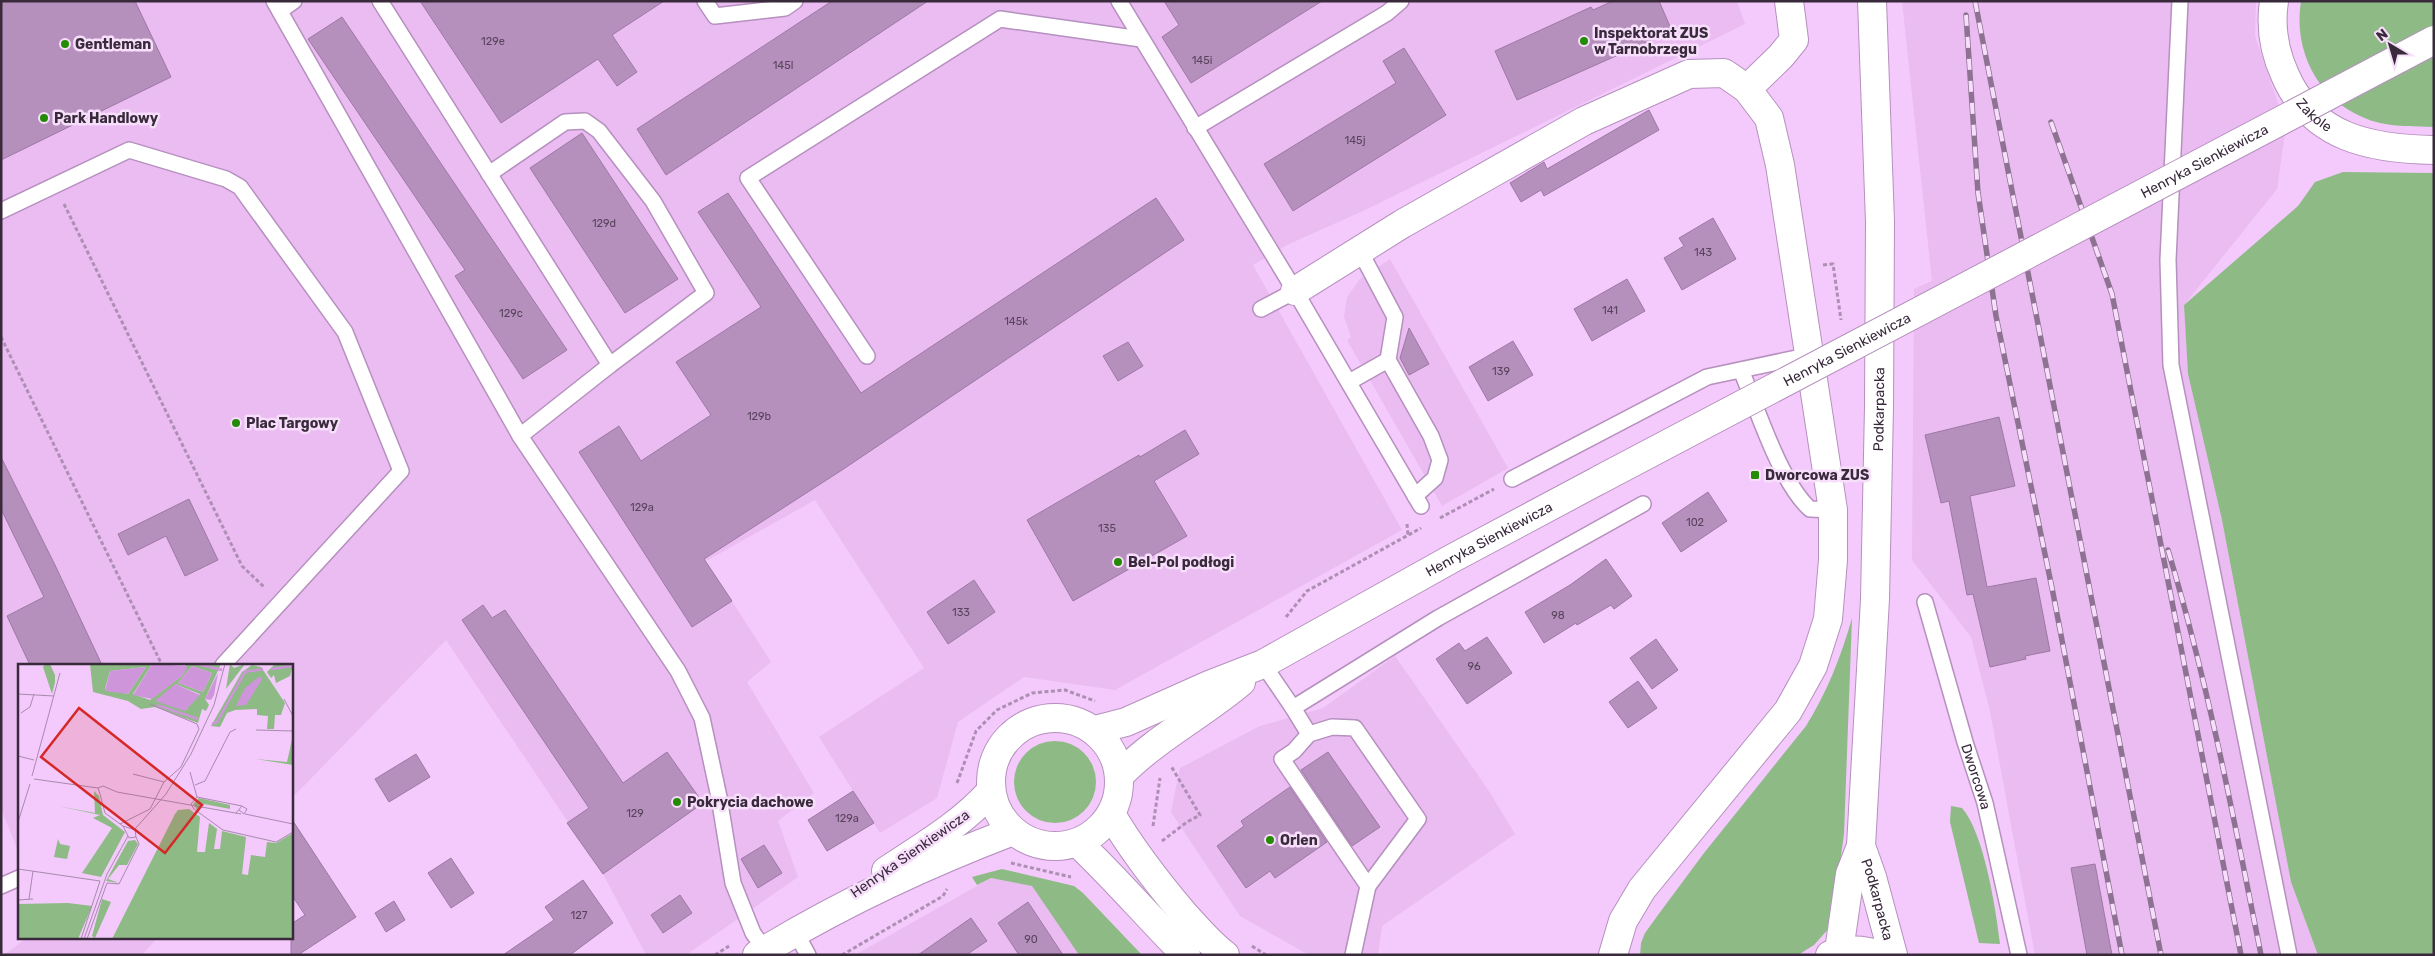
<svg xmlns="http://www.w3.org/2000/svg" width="2435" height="956" viewBox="0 0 2435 956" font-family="Rubik,sans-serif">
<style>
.built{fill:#eabcf2}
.green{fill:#8eba86}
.building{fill:#b690bd;stroke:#9e78a5}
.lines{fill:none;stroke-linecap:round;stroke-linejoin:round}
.service-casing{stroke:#b690be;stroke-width:18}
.minor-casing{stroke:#b690be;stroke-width:30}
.tertiary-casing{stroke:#b690be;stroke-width:30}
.secondary-casing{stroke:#b690be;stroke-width:30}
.path{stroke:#ae8fb4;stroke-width:3;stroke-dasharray:4 2.5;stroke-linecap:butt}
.service{stroke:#fff;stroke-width:15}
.minor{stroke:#fff;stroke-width:28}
.tertiary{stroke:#fff;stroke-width:28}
.secondary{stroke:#fff;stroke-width:28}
.rail-casing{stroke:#8d7292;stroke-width:5.5}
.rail{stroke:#f7defb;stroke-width:4;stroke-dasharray:11;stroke-linecap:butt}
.secondary-bridge-casing{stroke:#b690be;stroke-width:30;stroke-linecap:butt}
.secondary-bridge{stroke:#fff;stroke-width:28}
.poi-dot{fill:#238b04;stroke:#f7defb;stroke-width:2}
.labels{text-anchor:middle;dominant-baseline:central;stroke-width:5;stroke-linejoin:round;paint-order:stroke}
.number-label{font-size:11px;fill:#58435c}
.poi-label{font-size:14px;font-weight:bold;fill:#38293b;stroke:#f7defb;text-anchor:start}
.street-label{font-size:14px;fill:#38293b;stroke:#f7defb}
.inset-river{fill:none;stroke:#cf95db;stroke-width:2.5}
.inset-road{fill:none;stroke:#a88aae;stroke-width:1}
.view{fill:#d62828;fill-opacity:0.15;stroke:#d62828;stroke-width:2.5}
.inset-edge{fill:none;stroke:#38293b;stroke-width:2.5}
</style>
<rect width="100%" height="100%" fill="#f3cafb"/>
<path class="built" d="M1 1H1737L1745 24 1363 211 1289 244 1253 265 1402 530 1115 690 1024 677 958 722 937 798 880 833 819 737 924 668 815 500 706 561 771 662 747 682 814 793 778 821 798 877 686 955H646L603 874 446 640 291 799V665H19V853L1 809Z
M1902 1H2256L2255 36 2286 126 2277 189 2184 305 2188 374 2222 520 2291 882 2318 955H2035L1990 711 1971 637 1912 560 1914 289 1932 281Z
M1390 259 1508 468 1442 506 1347 340 1351 337 1344 317 1347 297 1360 279Z
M1395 656 1487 788 1515 834 1382 926 1378 955H1309L1240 916 1171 812 1180 768 1260 726 1323 708Z
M991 878 1032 886 1079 955H855Z
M28 937H158L142 955H4Z"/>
<path class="green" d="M2301 1H2434V127C2416 126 2398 127 2380 123 2324 109 2292 57 2301 1Z
M2343 172 2434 173V955H2318L2291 882 2222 520 2188 374 2184 305 2298 206 2315 182Z
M1852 618 1844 834 1831 926 1814 945 1798 955H1640L1641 943 1645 933 1658 915 1704 853 1806 726C1827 692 1841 657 1852 618Z
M1014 782a41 41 0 1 1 82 0a41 41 0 1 1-82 0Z
M1951 806 1962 808C1984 833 1996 909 2000 944L1979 943 1950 822Z
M1002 869 1074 886 1083 893 1142 955H1079L1032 886 991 878 977 885 972 877Z"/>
<path class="building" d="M1 1H135L171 77 1 160Z
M420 1H664L612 35 637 72 617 86 598 59 501 123Z
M832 1H928L666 175 637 129Z
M1164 1H1322L1191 83 1162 37 1179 25Z
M1613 1H1659L1672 31 1517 100 1495 51 1591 7 1593 10Z
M342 17 567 350 523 379 455 276 465 270 308 39Z
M1404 48 1446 115 1293 211 1264 164 1396 83 1383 61Z
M1649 110 1659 130 1544 196 1541 190 1521 202 1510 183 1544 162 1547 169Z
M582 133 678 279 625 313 530 168Z
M728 193 861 393 1156 198 1184 240 842 470 704 559 732 601 692 627 579 452 619 426 641 461 711 415 676 362 761 307 698 212Z
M1713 218 1736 259 1682 290 1664 258 1684 246 1679 238Z
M1627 279 1645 311 1592 341 1574 309Z
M1409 328 1429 364 1409 375 1400 358Z
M1513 341 1533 375 1488 401 1469 367Z
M1128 342 1143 366 1118 381 1103 356Z
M1999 417 2015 486 1970 496 1987 587 2036 578 2050 651 2025 656 2026 659 1990 667 1973 594 1967 595 1949 501 1941 503 1925 435Z
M1185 430 1199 454 1154 481 1187 536 1073 601 1027 520 1139 455 1140 457Z
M1 457 55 565 102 665H30L21 646 7 616 44 597 1 509Z
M1708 492 1727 521 1681 552 1662 523Z
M189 499 218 560 185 576 166 536 128 555 118 534Z
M1606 559 1632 596 1614 609 1611 605 1577 625 1576 623 1544 643 1525 612 1570 585Z
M974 580 995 612 948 644 927 612Z
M483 605 492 618 505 610 623 783 667 752 703 803 603 874 567 823 589 808 462 620Z
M1487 637 1512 673 1467 704 1436 659 1459 643 1465 651Z
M1656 639 1678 670 1652 689 1630 658Z
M1638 681 1657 708 1628 728 1609 702Z
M1328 752 1380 827 1352 846 1301 770Z
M416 754 430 777 389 802 375 779Z
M1290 787 1327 842 1275 878 1270 871 1246 888 1217 846 1244 826 1241 821Z
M853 791 874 823 827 851 808 820Z
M291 818 356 917 298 955H291V924L305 915 291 894Z
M764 845 782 873 758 888 741 859Z
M451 858 474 893 451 908 428 873Z
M2095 864 2112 955H2087L2071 868Z
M583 880 613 923 570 955H503L554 920 545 907Z
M680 895 692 913 663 933 651 915Z
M394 901 405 920 386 932 375 913Z
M1028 902 1063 955H1019L998 923Z
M971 918 987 941 966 955H918Z"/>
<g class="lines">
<g class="service-casing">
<g id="service">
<path d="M274 1 520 436 678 671 702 718 719 797 733 883 753 933 765 950"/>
<path d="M380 1 610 365 520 436"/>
<path d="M705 1 715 16 785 8 795 1"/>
<path d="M1119 1 1295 291 1421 506"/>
<path d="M2180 1 2168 260 2171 365 2289 955"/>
<path d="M280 11 294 1"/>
<path d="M1195 128 1387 13 1401 1"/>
<path d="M489 174 565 122 585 121 599 131 653 201 706 293 610 365"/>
<path d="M1 211 129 150 226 179 240 187 345 332 401 471 223 665"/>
<path d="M1360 251 1395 317 1388 360 1431 436 1440 460 1435 478 1415 496"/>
<path d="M1261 309 1295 291"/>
<path d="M867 356 748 178 1000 19 1141 39"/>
<path d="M1741 370C1757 408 1780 482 1810 509L1833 510"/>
<path d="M1349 382 1388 360"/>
<path d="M1512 479 1707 377 1811 355"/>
<path id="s1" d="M1925 602 1965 742 1985 803 2019 955"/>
<path d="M1263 664 1293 708 1438 618 1643 504"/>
<path d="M1293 708 1309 734 1294 751 1282 759 1368 886 1353 955"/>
<path d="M1309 734 1332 727 1355 728 1418 819 1368 886"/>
<path d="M1 886 19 878"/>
<path d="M795 931 808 955"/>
</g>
</g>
<g class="minor-casing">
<g id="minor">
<path id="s2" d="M2274 1C2270 27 2274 51 2285 75 2312 138 2371 149 2434 150"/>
<path d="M1295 291 1402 224 1584 121 1689 74 1724 73 1747 89"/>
<path d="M1613 955 1623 921 1642 889 1788 711 1813 666 1828 619 1833 560V510L1780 165 1769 118 1747 89 1781 56 1794 40 1789 1"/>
</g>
</g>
<g class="tertiary-casing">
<path id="tertiary" d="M886 871C922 847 962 824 991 791
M757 955C838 905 924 865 1013 831"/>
</g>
<g class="secondary-casing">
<g id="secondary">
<circle cx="1055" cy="782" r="64"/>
<path id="s3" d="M1095 730 1126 722 1209 685 1263 664 1453 558 1601 479"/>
<path d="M1120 775C1156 738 1202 715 1241 682"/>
<path d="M1111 814C1132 850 1157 882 1184 914 1197 928 1209 943 1225 955"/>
<path d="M1078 843C1116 879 1149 918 1186 955"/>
<path id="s4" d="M1861 846 1872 877 1893 955"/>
<path id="s5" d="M1839 951 1850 874 1861 846 1875 599 1879 407 1880 222 1872 1"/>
<path d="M1830 955C1844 949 1864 949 1879 955"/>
</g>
</g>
<path class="path" d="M64 204 242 566 264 587
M1823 265 1833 264 1841 320
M1 337 162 665
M1440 518 1494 489
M1407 524 1408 536
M1286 617 1307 591 1421 528
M957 783 976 731 997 710 1032 693 1065 690 1095 701
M1153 826 1160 778
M1162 841 1187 822 1200 815 1171 766
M1011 863 1071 877
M1252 946 1266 955
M715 955 729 946
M842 955 943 896 947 889"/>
<use href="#service" class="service"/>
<use href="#minor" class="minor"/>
<use href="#tertiary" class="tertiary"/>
<use href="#secondary" class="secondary"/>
<g class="rail-casing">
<path id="rail" d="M1975 1 2161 955
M1966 15 1978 193 1996 316 2053 593 2122 955
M2051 122 2112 294 2241 955
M2168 550C2208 683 2234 819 2261 955"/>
</g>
<use href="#rail" class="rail"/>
<g class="secondary-bridge-casing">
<g id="secondary-bridge">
<path id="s6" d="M1601 479 2434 40"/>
</g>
</g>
<use href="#secondary-bridge" class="secondary-bridge"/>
</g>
<g class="poi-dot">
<circle cx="1584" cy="41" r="5"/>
<circle cx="65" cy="44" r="5"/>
<circle cx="44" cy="118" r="5"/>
<circle cx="236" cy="423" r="5"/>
<rect x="1750" y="470" width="10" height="10" rx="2.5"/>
<circle cx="1118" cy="562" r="5"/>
<circle cx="677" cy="802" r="5"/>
<circle cx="1270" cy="840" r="5"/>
</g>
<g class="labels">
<g class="number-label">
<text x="493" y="41">129e</text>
<text x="1202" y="60">145i</text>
<text x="783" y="65">145l</text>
<text x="1355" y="140">145j</text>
<text x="604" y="223">129d</text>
<text x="1703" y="252">143</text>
<text x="1610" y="310">141</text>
<text x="511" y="313">129c</text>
<text x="1016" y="321">145k</text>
<text x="1501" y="371">139</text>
<text x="759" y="416">129b</text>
<text x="642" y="507">129a</text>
<text x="1695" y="522">102</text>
<text x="1107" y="528">135</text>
<text x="961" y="612">133</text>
<text x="1558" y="615">98</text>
<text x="1474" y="666">96</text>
<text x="635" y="813">129</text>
<text x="847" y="818">129a</text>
<text x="579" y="915">127</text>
<text x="1031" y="939">90</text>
</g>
<g class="poi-label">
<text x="1594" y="33">Inspektorat ZUS<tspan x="1594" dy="16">w Tarnobrzegu</tspan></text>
<text x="75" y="44">Gentleman</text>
<text x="54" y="118">Park Handlowy</text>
<text x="246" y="423">Plac Targowy</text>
<text x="1765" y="475">Dworcowa ZUS</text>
<text x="1128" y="562">Bel-Pol podłogi</text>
<text x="687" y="802">Pokrycia dachowe</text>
<text x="1280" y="840">Orlen</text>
</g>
<g class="street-label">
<text stroke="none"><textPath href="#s2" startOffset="126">Zakole</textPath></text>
<text stroke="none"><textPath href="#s6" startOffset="682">Henryka Sienkiewicza</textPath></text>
<text stroke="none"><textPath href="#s6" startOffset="278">Henryka Sienkiewicza</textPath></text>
<text stroke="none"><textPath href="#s5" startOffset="545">Podkarpacka</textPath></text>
<text stroke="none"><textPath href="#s3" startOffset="439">Henryka Sienkiewicza</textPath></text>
<text stroke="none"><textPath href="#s1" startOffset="182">Dworcowa</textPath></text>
<text transform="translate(910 854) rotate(-35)">Henryka Sienkiewicza</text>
<text stroke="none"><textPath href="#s4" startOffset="56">Podkarpacka</textPath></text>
</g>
</g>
<g transform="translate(18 664)">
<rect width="275" height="275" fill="#f3cafb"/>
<path d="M27 0H32L37 11V18L34 30 25 3ZM72 0H134L115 30 132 36 165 11 168 0H203L187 35 191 41 188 47 184 45 180 59 137 43 123 45 110 37 75 28ZM174 2 194 9 185 28 160 19ZM128 3 110 30 87 25 92 7ZM157 20 182 30 167 47ZM212 0 216 4 227 0 208 25ZM257 0H275L272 12 258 19 256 11 253 14 249 8ZM234 1 243 3 267 39 263 51H257L256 65H249L250 52 239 51V45L217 46 209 49 202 63 193 62 224 8ZM275 71V101L238 95 269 98ZM76 127 81 132 85 151 107 168 83 213 64 209 94 164 75 154 82 151 40 142 77 149ZM181 134 212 141V145L186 140 180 147 175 140ZM171 145 182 153 179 188H187L191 159 199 165 196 185H202L204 167 228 173 224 210 230 211 233 191 247 193 249 178 258 179 275 169V275H94L157 150 160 146ZM40 175 42 180 52 182 49 195 36 193ZM110 177 117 176 120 180 109 201H101L90 215 101 219 88 217ZM84 235 93 238 77 274 74 272ZM50 239 74 242 60 275H0V240Z" fill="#8eba86" fill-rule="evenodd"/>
<path d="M134 0 170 2 165 11 134 35 115 31ZM174 2 194 9 185 28 160 19ZM128 3 110 30 87 27 92 7ZM200 9 196 31 193 36 187 35ZM241 13 245 14 228 41 218 42 227 24ZM157 20 182 31 167 47 137 37Z" fill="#cf95db"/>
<path class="inset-river" d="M179 0 204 6M253 5 275 2M139 41 180 55M194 60 199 58 227 8 245 5"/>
<path class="inset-road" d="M0 30 36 32M266 35 275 52M3 49 12 43 16 30M238 66 275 67M0 92 16 96M172 108 179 133M115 110 146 118M14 112 42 9M16 115 80 124M177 121 187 117 212 68 218 65M82 130 80 124 85 122 99 128 223 150M82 130 87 149 105 162 111 174 118 173 117 166 105 162M179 133 173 140 176 145 205 166 258 178 275 168M179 133 224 142M218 149 224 142 229 145 226 150 221 146M227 150 275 160M0 158 12 120M102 160 132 145 146 118 163 103 181 65 179 60 132 40M117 165 148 130 173 90 196 41 207 0M0 205 82 217 63 275M11 235 15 207M0 236 15 235M66 275 89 210 110 172M69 275 89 219 101 220 121 180 118 173"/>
<path class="view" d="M61 44 184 141 147 189 23 93Z"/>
<rect width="275" height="275" class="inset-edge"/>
</g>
<rect width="2435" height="956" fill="none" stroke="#38293b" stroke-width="5"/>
<g transform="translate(2390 45) rotate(322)" stroke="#f7defb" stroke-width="4" paint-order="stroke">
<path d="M0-4L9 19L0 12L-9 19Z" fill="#38293b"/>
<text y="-8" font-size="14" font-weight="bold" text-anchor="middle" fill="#38293b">N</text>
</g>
</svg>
